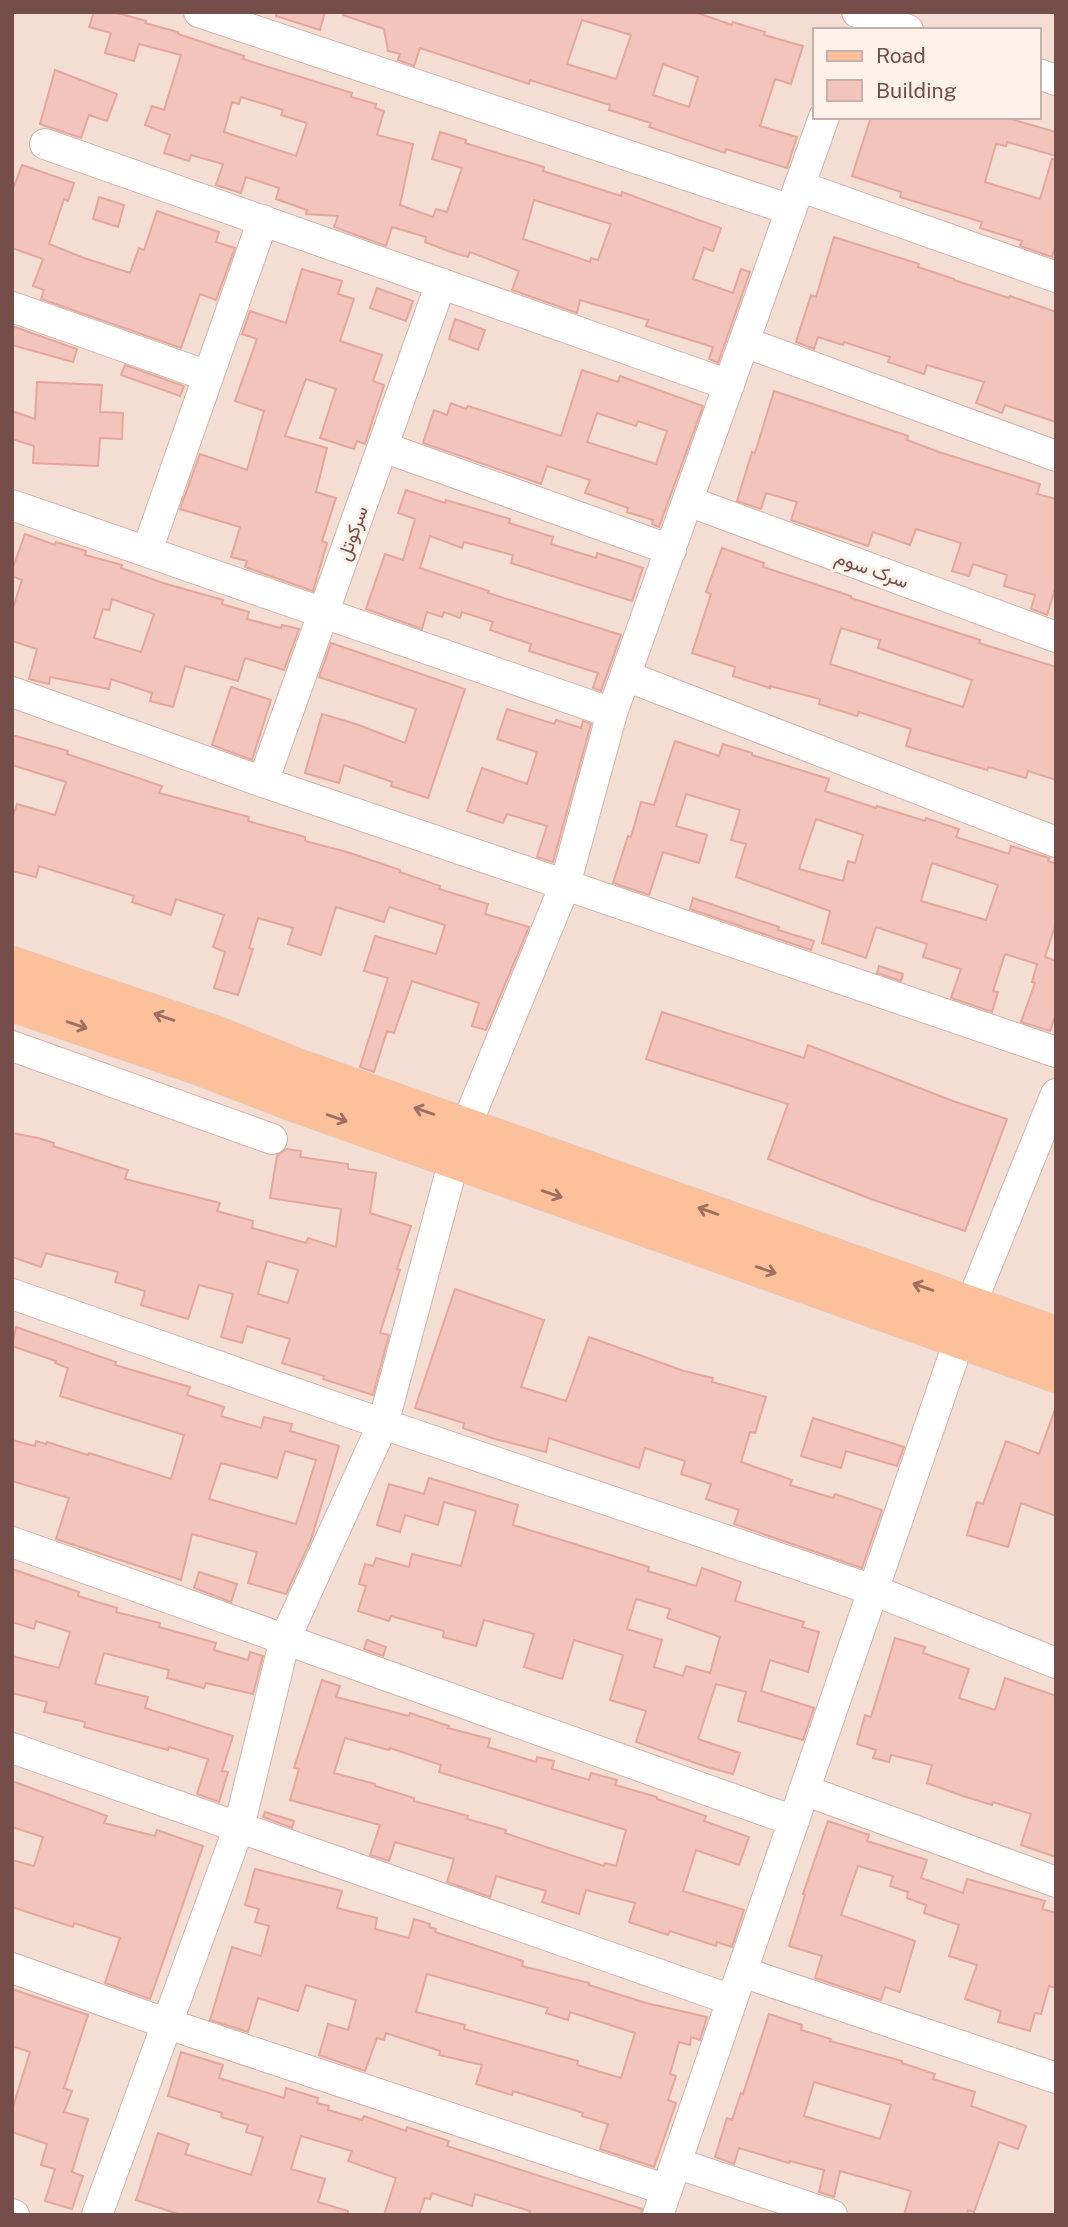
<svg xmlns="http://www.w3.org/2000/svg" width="1068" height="2227" viewBox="0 0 1068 2227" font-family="'Public Sans',Vazirmatn,sans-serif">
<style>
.residential{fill:#f4ddd2;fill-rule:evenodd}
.building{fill:#f2c4bb;stroke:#e5a69b;stroke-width:2;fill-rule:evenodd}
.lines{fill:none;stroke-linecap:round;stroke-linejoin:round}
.minor-casing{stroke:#d0b4ad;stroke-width:32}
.major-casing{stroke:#d8cdcc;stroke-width:38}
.minor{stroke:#fff;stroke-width:30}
.major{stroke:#fcc19b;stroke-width:37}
.oneway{stroke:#9e7062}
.labels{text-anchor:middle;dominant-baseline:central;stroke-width:6;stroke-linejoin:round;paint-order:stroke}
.street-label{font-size:19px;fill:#754e49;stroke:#fff2ea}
</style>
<rect width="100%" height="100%" fill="#fcede4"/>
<path class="residential" d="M12 12H1056V2215H12ZM814 30H1038V117H814Z"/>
<path class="building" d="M94 12H114L146 21 145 23 178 32V34L244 56 243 59 352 93 351 97 376 104 375 108 384 111 377 135 413 144 400 205 433 217 436 209 447 212 462 168 432 159 440 132 466 140 465 143 544 167 543 171 621 196 622 192 721 228 713 251 704 248 693 279 733 293 741 269 750 272 718 363 709 359 713 347 646 326 648 320 580 300 577 313 512 290 519 271 470 252 468 257 448 251 425 242 426 237 392 227 386 246 334 227 338 216 306 214 307 210 276 199 279 188 246 177 241 193 216 185 223 164 191 155 189 161 164 153 170 135 145 125 152 106 164 110 181 55 139 44 134 61 105 53 111 33 89 27ZM241 97 283 110 281 115 307 123 296 156 224 132 232 102 239 104ZM534 200 611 224 598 260 591 258 590 262 523 239Z
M276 12H325L320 30 276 16Z
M343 12H695L732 25 733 22 765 32 764 35 803 46 791 84 775 79 760 126 797 137 787 168 726 149 725 153 649 127 651 123 609 110 610 105 530 80 529 84 420 48 414 66 398 60 400 54 388 51 384 29 343 15ZM582 20 631 35 616 79 567 64ZM663 64 698 77 689 107 653 95Z
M55 70 117 94 107 121 89 115 81 138 40 124Z
M871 117H1004L1056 132V156L1007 142 1006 146 996 144 985 182 1040 199 1052 159 1056 160V244L1052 257 1020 246 1022 241 980 228 982 222 900 197 901 192 852 176Z
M22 165 74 183 68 201 64 199 49 244 84 258 130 273 139 248 144 250 157 211 219 232 216 242 235 248 216 300 200 294 181 348 41 299 44 290 33 286 43 259 12 248V192Z
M99 197 124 205 118 227 93 219Z
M834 237 919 264 918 267 954 279V280L1009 298 1010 296 1056 312V422L1005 405 1002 413 976 403 984 382 927 365 924 374 888 362 890 357 844 342 843 345 818 337 814 349 796 342 811 295 816 297Z
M302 269 342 281 338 294 354 299 340 341 382 355 373 381 384 385 365 444 357 441 354 449 320 438 336 389 306 379 285 436 327 448 316 492 336 498 322 541 327 543 313 591 245 567 247 561 231 557 240 527 180 509 200 454 247 470 264 411 235 401 257 339 242 334 250 311 286 323Z
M377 288 413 301 406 321 370 308Z
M455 319 485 330 478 350 449 339Z
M12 326 77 349 73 362 12 345Z
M125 365 184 386 180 396 121 375Z
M582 370 618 382 620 376 703 406 659 527 652 524 653 520 627 512 628 508 585 493 590 480 547 466 541 484 423 443 434 410 447 415 451 403 466 409 468 406 561 436ZM597 413 636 426 638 421 667 431 656 464 587 442Z
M37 382 102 385 100 412 123 413 122 439 100 438 98 466 33 463 34 446 12 439V411L35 419Z
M774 391 908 436 907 440 939 452 1040 484 1037 494 1056 499V586L1047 615 1031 609 1035 595 1004 586 1007 575 973 564 969 576 952 571 961 543 916 529 910 545 873 532 868 546 791 520 797 502 766 493 761 509 737 501 752 452 755 453Z
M406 490 445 503 446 500 510 519 509 523 553 537 551 544 596 558 597 553 643 568 632 601 511 563 513 555 464 542 462 548 430 536 420 568 489 591 488 593 621 635 601 691 593 688 598 673 529 651 531 644 490 630 493 622 462 612 460 618 444 612 442 617 427 612 422 629 366 609 385 554 403 560 415 519 398 513Z
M25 534 55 545 56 542 86 551 85 555 122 565 121 568 163 583 223 600 222 604 249 612 247 619 281 628 282 625 299 629 284 670 245 658 238 681 185 666 173 707 150 701 152 693 111 679 109 689 50 677 49 684 29 679 37 649 12 641V611L22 580 12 576V570ZM112 599 154 614 141 652 94 638 103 609 109 610Z
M722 548 764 563 763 567 851 596V598L980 640 979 643 1056 667V780L1028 771 1026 778 988 767 987 770 906 746 911 729 859 712 857 716 819 704 820 699 770 686V688L733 676 735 667 692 653 711 594 706 592ZM841 628 880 640 878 648 972 680 963 707 830 664Z
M331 643 465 689 428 798 391 786 392 782 344 765 339 783 305 773 322 714 356 724 405 743 416 709 319 677Z
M231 687 271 700 252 760 212 745Z
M507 709 554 724 556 720 581 728 583 721 591 724 553 862 537 857 547 826 507 814 503 823 467 811 482 768 527 784 537 752 497 739Z
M12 735 68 751 67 754 162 786 159 793 249 817 248 821 305 837V841L347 852 400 870V872L440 886 439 889 488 904 485 914 529 927 486 1030 472 1026 479 1003 412 981 394 1033 387 1031 374 1072 360 1067 388 978 364 971 375 936 436 954 445 925 389 907 384 922 336 907 321 955 288 944 293 928 258 918 249 948 253 949 238 995 214 988 225 952 213 947 224 915 176 899 171 915 132 902 134 896 39 866 36 877 12 871V819L17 804 55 815 66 782 12 765Z
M675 741 719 756 723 744 752 753V755L829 779 825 791 876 808 877 806 925 821 926 818 959 829 956 837 1009 854 1011 846 1049 858 1048 861 1056 864V923L1045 957 1056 961V1013L1050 1031 1021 1022 1035 983 1032 982 1037 964 1005 954 993 991 998 992 992 1012 951 998 961 969 923 957 927 944 876 927 866 958 822 943 830 911 736 877 746 844 731 840 740 810 686 794 676 826 707 835 699 863 663 852 649 895 613 883 628 836 631 837 641 802 654 805ZM816 819 863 835 855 863 848 861 843 881 799 869ZM932 863 998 885 986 920 921 901Z
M693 898 779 927 778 930 814 941 811 950 690 909Z
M879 966 903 974 901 981 877 973Z
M662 1012 804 1058 808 1045 953 1101 1007 1119 965 1231 871 1199 768 1159 788 1104 646 1059Z
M12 1133 38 1138 54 1143 53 1146 128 1170 125 1179 220 1203 217 1211 253 1221 252 1228 306 1243 308 1238 336 1247 341 1209 270 1198 277 1156 286 1149 301 1151 300 1157 348 1164V1169L376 1173 370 1213 411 1226 397 1269 400 1270 380 1333 389 1335 373 1395 323 1379 324 1376 282 1363 290 1339 247 1326 242 1343 221 1337 233 1294 199 1285 188 1319 141 1305 145 1291 115 1282 118 1272 46 1253 41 1267 12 1257ZM267 1261 298 1270 288 1303 258 1294Z
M455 1289 544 1320 521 1387 566 1401 589 1337 684 1371 713 1378 712 1382 766 1397 755 1433 750 1432 741 1462 792 1480 790 1485 833 1498 835 1494 882 1510 862 1568 734 1524 739 1510 706 1499 711 1484 681 1474 685 1461 645 1448 639 1468 549 1438 546 1452 495 1439 463 1428 464 1423 415 1408Z
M16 1327 116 1362 115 1365 190 1387 187 1395 224 1407 221 1416 261 1428 264 1417 292 1424 290 1431 339 1446 311 1540 286 1594 248 1583 257 1552 192 1534 181 1580 56 1539 69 1498 12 1481V1440L35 1446 36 1441 46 1444 47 1442 88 1455 89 1453 171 1479 184 1435 60 1396 68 1368 55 1363 56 1361 12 1346ZM285 1451 316 1460 296 1524 209 1499 221 1463 277 1478Z
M1054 1412 1056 1413V1516L1021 1503 1008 1547 967 1535 977 1502 983 1504 1006 1441 1039 1454Z
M813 1418 904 1447 897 1466 846 1451 841 1468 801 1456Z
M429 1478 518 1505 513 1525 649 1567 648 1571 696 1586 702 1568 741 1582 735 1601 804 1622 802 1627 819 1632 808 1672 770 1660 761 1691 814 1708 803 1740 738 1721 746 1692 716 1684 698 1739 740 1753 733 1774 707 1767 636 1742 646 1711 610 1700 623 1655 574 1640 562 1679 524 1667 534 1634 484 1620 476 1646 443 1637 444 1631 391 1616 389 1621 358 1611 366 1586 359 1584 365 1564 373 1566 376 1558 409 1567 412 1554 461 1566 476 1511 444 1502 438 1525 405 1515 400 1532 377 1525 389 1484 424 1494ZM636 1599 670 1609 667 1618 720 1637 710 1673 686 1666 683 1676 654 1667 662 1640 627 1629Z
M12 1569 79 1592 78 1596 117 1608 116 1612 160 1623 159 1627 216 1643 214 1650 248 1660 250 1652 263 1656 253 1694 206 1683 204 1688 167 1678 169 1670 104 1653 95 1684 148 1697 145 1708 233 1736 222 1771 228 1772 219 1802 197 1794 208 1759 169 1747 168 1750 84 1727 85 1722 44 1712 47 1702 12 1693V1656L59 1668 70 1632 36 1621 34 1629 12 1622Z
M199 1572 237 1584 231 1602 194 1588Z
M895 1638 925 1647 923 1653 969 1669 959 1698 995 1710 1005 1678 1056 1696V1857L1021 1845 1031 1814 993 1802 992 1805 963 1796 927 1783 932 1765 891 1755 889 1762 873 1758 876 1750 857 1744 865 1715 871 1717Z
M367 1640 386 1647 383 1656 364 1649Z
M322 1680 340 1686 336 1697 409 1716 410 1713 449 1726 448 1728 490 1739 488 1747 536 1762 537 1757 554 1761 552 1769 589 1780 591 1773 617 1780 615 1785 657 1797V1799L706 1816 704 1821 749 1837 739 1865 696 1850 683 1891 744 1910 732 1947 717 1942 716 1946 670 1931 668 1935 629 1922 635 1903 586 1890 579 1914 542 1902 546 1891 496 1876 490 1897 447 1882 454 1859 395 1842 389 1861 370 1855 380 1825 290 1800 299 1769 294 1768ZM345 1738 389 1750 390 1748 441 1765 439 1772 626 1830 616 1866 605 1863 604 1866 549 1848 505 1833 506 1830 467 1819 468 1816 414 1801V1798L375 1786V1784L334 1773Z
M12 1781 107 1816 104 1823 155 1836 157 1830 203 1846 150 1999 105 1983 120 1938 74 1923 73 1927 12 1907V1860L34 1866 43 1837 12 1827Z
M265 1812 294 1821 292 1828 263 1817Z
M828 1821 869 1835 867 1841 927 1860 921 1878 963 1893 967 1879 1045 1901 1042 1909 1056 1913V1988L1049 1986 1041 2014 1035 2013 1030 2031 998 2022 1001 2011 965 1999 977 1965 949 1956 959 1925 924 1913 926 1905 907 1898 908 1892 890 1886 893 1876 858 1866 841 1915 915 1941 900 1992 885 1987 881 2000 815 1978 822 1956 789 1946 805 1895 803 1894Z
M255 1869 342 1891 337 1908 377 1918 375 1929 409 1938 414 1919 430 1924 429 1927 436 1929 435 1932 523 1961 522 1966 589 1983V1985L646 2003 707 2017 700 2040 691 2037 690 2045 679 2042 670 2074 676 2076 668 2100 676 2103 654 2167 600 2149 608 2124 582 2116 583 2113 568 2108 513 2091 512 2095 476 2084 482 2065 439 2055 440 2051 386 2033 384 2040 377 2038 365 2071 319 2055 328 2024 348 2030 356 2000 306 1985 298 2011 258 1998 248 2032 210 2020 232 1947 261 1956 269 1926 255 1922 259 1909 245 1905ZM427 1974 548 2008 546 2013 568 2020 570 2012 635 2033 621 2078 577 2065 578 2061 464 2029 465 2025 416 2012Z
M12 1989 88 2015 64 2088 72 2091 64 2112 88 2119 72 2172 83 2176 72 2209 45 2201 55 2169 41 2165 47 2144 12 2132V2110L30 2052 12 2046Z
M769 2014 802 2025 801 2030 831 2039 830 2041 902 2061V2063L935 2074 933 2079 975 2092 971 2106 1026 2126 1018 2149 999 2142 974 2212 968 2210 967 2215H904L911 2191 840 2171 834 2197 819 2192 824 2170 790 2161 789 2163 739 2148 734 2164 715 2157 727 2118 732 2120 741 2093 743 2094ZM814 2082 891 2105 880 2139 804 2116Z
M181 2052 223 2065 219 2078 284 2098 286 2088 318 2098 317 2103 329 2106 328 2110 362 2120 364 2116 406 2131 407 2127 449 2141 447 2146 642 2209 641 2215H528L530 2211 475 2194 472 2206 432 2193 430 2199 425 2198 419 2215H384L396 2178 348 2161 352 2151 301 2136 291 2169 325 2179 318 2202 348 2211V2215H181L136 2200 158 2133 189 2144 185 2154 251 2175 263 2137 246 2132 248 2125 221 2117 222 2113 168 2096Z"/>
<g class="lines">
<g class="minor-casing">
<path id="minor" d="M199 12 791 210
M857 12 908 30
M1038 74 1056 80
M45 144 729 385
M799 186 1056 277
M12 307 208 376
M744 342 1056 456
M383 447 671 550
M688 501 1056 637
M12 505 612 713
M147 551 263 220
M626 676 1056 842
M12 692 263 782 1056 1052
M263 782 441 283
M12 1046 272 1139
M466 1126 565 885 612 713 824 117
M12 1294 383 1424 873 1590 1056 1663
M971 1304 1056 1094
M12 1542 794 1821
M12 1748 732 2000
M804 1790 1056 1882
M12 1968 168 2024 667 2190
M742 1972 1056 2078
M676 2163 832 2215
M12 2214 14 2215
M97 2215 239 1827 285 1639 383 1424 454 1160
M658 2215 960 1338"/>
</g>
<g class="major-casing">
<path id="major" d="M12 965 215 1034 300 1068 1056 1335
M12 1003 200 1067 291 1102 1056 1374"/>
</g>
<use href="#minor" class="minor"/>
<use href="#major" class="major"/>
</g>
<defs><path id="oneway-shaft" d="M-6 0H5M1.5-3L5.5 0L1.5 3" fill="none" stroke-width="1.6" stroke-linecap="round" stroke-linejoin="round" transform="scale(1.75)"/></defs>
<g class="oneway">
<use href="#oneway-shaft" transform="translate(164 1017) rotate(-161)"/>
<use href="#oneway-shaft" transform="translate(77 1025) rotate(19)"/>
<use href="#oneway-shaft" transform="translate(424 1111) rotate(-161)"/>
<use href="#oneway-shaft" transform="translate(337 1118) rotate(19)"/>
<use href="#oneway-shaft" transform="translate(552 1194) rotate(19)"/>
<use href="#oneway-shaft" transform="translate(708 1211) rotate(-161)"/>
<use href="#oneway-shaft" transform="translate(766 1270) rotate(19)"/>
<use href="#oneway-shaft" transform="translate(923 1287) rotate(-161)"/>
</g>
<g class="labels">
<g class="street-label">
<text transform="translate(352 533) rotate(-70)">سرکوتل</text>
<text transform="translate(872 569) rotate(20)">سرک سوم</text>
</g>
</g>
<rect width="1068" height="2227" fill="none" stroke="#754e49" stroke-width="28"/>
<rect x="813" y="28" width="228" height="91" fill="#fff2ea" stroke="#c8b0aa" stroke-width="2"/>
<rect x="827" y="51" width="35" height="10" fill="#fcc19b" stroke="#c8b0aa" stroke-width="2"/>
<text x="876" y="63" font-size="21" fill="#754e49">Road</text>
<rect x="827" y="80" width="35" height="21" fill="#f2c4bb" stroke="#c8b0aa" stroke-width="2"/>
<text x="876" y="98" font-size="21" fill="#754e49">Building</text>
</svg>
